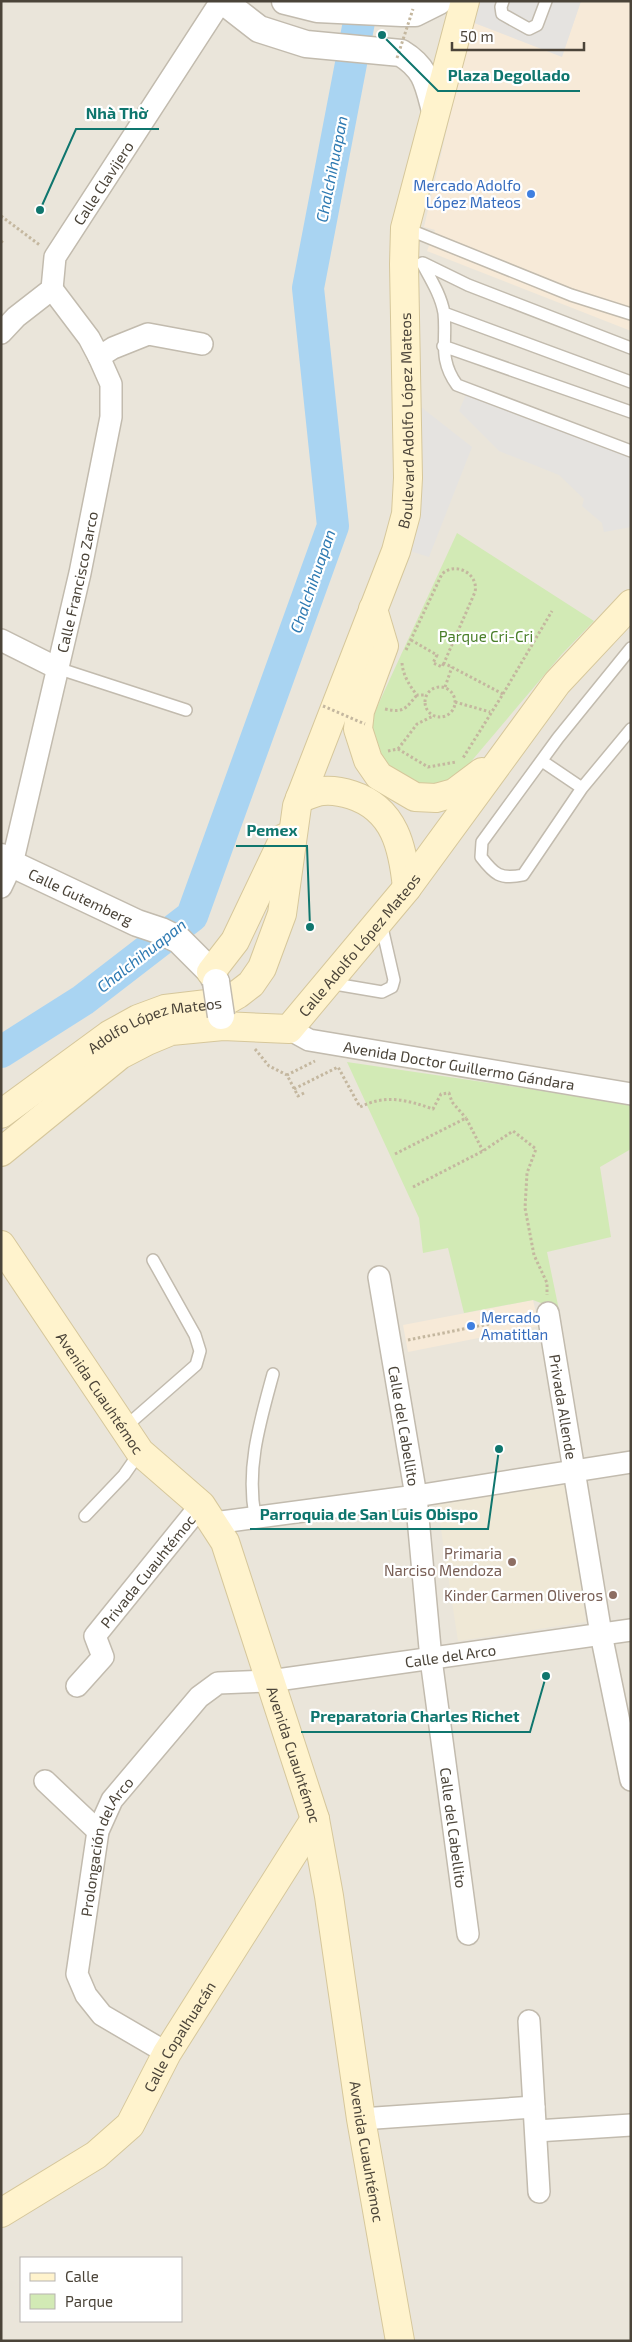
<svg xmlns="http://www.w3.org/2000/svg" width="632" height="2342" viewBox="0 0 632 2342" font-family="'Exo 2',sans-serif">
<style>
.residential{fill:#eae5da;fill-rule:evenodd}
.commercial{fill:#f7ead8}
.education{fill:#efe8d6}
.green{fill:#d2eab5}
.parking{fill:#e5e3e0}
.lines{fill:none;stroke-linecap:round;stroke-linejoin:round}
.river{stroke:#a9d4f2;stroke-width:32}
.service-casing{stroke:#c2bbae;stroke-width:14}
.minor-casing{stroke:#c2bbae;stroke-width:24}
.tertiary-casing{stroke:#c2bbae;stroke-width:29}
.secondary-casing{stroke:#d6c79b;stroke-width:30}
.path{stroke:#c4b79f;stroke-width:3;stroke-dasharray:2.5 2.5;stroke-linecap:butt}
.service{stroke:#fff;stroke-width:11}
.minor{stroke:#fff;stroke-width:21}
.tertiary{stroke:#fff;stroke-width:26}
.secondary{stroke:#fff3cd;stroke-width:28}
.tertiary-bridge-casing{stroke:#c2bbae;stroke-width:29;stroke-linecap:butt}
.path-bridge{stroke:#c4b79f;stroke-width:3;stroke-dasharray:2.5 2.5;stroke-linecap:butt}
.tertiary-bridge{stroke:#fff;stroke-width:26}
.shop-dot{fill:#3f7fe0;stroke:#fff;stroke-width:2}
.education-dot{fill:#8d6e63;stroke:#fff;stroke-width:2}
.labels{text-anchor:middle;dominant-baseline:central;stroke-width:4.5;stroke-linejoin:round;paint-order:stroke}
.street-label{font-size:15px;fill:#4b4439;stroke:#fff}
.shop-label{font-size:15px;fill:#366cbe;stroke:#fff;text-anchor:end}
.park-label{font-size:15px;fill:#4a7f2a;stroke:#fff}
.education-label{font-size:15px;fill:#785e54;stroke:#fff;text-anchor:end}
.water-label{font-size:16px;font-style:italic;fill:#2e7ab2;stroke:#fff}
.leader{fill:none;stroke:#0f766e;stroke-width:2}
.callout-dot{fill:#0f766e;stroke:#fff;stroke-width:2}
.callout-label{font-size:16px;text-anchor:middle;font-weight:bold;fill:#0f766e;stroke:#fff;stroke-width:4.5;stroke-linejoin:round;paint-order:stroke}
</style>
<rect width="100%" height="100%" fill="#f6f3ec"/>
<path class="residential" d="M1 1H631V2341H1ZM21 2258H181V2321H21Z"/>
<path class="commercial" d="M581 1H631V331L427 251 435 230 424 227 472 22 562 56Z
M533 1300 539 1326 408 1352 403 1325Z"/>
<path class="education" d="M566 1484 586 1622 458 1641 437 1503Z"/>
<path class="green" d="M457 533 594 621 562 654 458 777C452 779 446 783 440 784 419 790 392 772 381 755 375 744 373 730 372 718Z
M347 1062 631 1104V1149L600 1167 611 1237 547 1252 559 1310 533 1300 464 1313 448 1248 423 1253 419 1218Z"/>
<path class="parking" d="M478 1H581L562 57 472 22Z
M467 392 631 454V527L604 532 602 523 582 506 584 499 559 475 499 451 459 411Z
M421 407 472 447 429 557 410 551Z"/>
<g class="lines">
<path class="river" d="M1 1052 83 1000 192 916 333 526 308 288 363 1"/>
<g class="service-casing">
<path id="service" d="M503 1 501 7 502 14 529 29 537 25 546 1
M405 228 571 295 631 314
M422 263C430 278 441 295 444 313 447 340 438 359 457 385L631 451
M423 263 468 285 631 348
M444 313 631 382
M443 346 631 412
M631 648 558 738 482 842 481 857C494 874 500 880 523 875L582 788 631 729
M57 668 186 710
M542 761 582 788
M329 983 382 992 392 987 394 980 381 923
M124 1428 196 1365 200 1351 195 1335 153 1260
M85 1516 124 1475 140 1452
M255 1516C246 1467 260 1422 273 1374"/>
</g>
<g class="minor-casing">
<g id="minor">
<path id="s1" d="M1 333 16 317 52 289 55 257 221 1"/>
<path d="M99 357 113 348 148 334 202 344"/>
<path d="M1 640 57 668"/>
<path id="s2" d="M1 887 12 864 80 573 111 417V384L99 357 89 338 52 289"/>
<path id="s3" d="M289 1029 309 1040 631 1094"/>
<path id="s4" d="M379 1277 416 1496 431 1659 468 1934"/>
<path id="s5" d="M548 1313 601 1634 631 1780"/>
<path d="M214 1523 416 1496 631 1462"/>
<path id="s6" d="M77 1686 103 1657 95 1636 201 1505"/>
<path d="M45 1781 98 1831"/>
<path d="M529 2021 539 2192"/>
<path id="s7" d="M167 2053 102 2015 86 1995 77 1974 98 1831 112 1800 199 1697 218 1683 270 1681 631 1630"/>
<path d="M361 2119 534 2107"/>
<path d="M536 2131 631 2125"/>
</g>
</g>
<g class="tertiary-casing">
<g id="tertiary">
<path d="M223 1 259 29 306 44 401 53C426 68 428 84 435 111"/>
<path d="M285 1 317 9 402 13H415L439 1"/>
<path id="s8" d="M1 857 12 864 137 923 161 931 179 940 211 972 216 982"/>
</g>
</g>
<g class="secondary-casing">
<g id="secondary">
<path d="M373 609 384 646 360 711 358 729 368 760 379 776 415 797 436 798 454 793 482 772"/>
<path d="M300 798C307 796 314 792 322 791 331 790 343 792 352 795 395 809 403 848 407 888"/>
<path d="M211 972 235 941 284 838"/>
<path id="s9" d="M1 1114 109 1035 138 1019 165 1009 224 1002 238 994 251 984 262 968 282 914 297 806 396 551 406 514 408 478 404 264 405 228 465 1"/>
<path id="s10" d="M1 1152 120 1055 147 1041 171 1031 223 1026 289 1029 407 888 557 683 631 604"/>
<path id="s11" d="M1 1245 140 1452 201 1505 225 1542 315 1819 329 1896 361 2119 400 2341"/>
<path id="s12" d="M1 2213 96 2155 130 2125 167 2053 315 1819"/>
</g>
</g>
<path class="path" d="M1 216 41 246
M1 241 3 243
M411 640 437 655 433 663 442 667 444 663
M406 650 442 574C456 561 479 574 475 592L444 663 503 694 463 758
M402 663C403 675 409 685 417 695H426
M445 687 452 667
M425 702a15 15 0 1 1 30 0a15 15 0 1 1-30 0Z
M503 694 552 611
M455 702 490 712
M385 709C404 713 405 709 417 695
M398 749 417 724 433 716
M388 751 398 749 428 767 456 762
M255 1049 269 1066 287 1075
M294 1089 338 1067 360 1107C386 1094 407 1100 433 1109L441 1094 449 1093 452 1102 466 1118
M304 1093 298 1096 287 1075 315 1061
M395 1154 466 1118 483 1151
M413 1187 483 1151 513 1131 536 1149 527 1173 525 1208 534 1255 547 1283V1295
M408 1340 529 1316"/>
<use href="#service" class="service"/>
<use href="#minor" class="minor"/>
<use href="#tertiary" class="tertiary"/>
<use href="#secondary" class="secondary"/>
<g class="tertiary-bridge-casing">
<path id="tertiary-bridge" d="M216 982 221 1016"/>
</g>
<path class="path-bridge" d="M397 58 413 9
M323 706 365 724"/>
<use href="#tertiary-bridge" class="tertiary-bridge"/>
</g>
<g class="shop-dot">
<circle cx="531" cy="194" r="5"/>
<circle cx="471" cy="1326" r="5"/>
</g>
<g class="education-dot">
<circle cx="512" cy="1562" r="5"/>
<circle cx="613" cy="1595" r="5"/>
</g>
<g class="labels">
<g class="street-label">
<text stroke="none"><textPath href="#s1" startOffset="188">Calle Clavijero</textPath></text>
<text stroke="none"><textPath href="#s9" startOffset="879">Boulevard Adolfo López Mateos</textPath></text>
<text stroke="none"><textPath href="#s2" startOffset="315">Calle Francisco Zarco</textPath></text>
<text stroke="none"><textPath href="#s8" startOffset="89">Calle Gutemberg</textPath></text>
<text stroke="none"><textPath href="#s10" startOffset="438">Calle Adolfo López Mateos</textPath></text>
<text stroke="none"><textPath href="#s9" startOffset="181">Adolfo López Mateos</textPath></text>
<text stroke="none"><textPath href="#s3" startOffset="175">Avenida Doctor Guillermo Gándara</textPath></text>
<text stroke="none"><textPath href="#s11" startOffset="178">Avenida Cuauhtémoc</textPath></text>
<text stroke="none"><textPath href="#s5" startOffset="95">Privada Allende</textPath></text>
<text stroke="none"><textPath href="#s4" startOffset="151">Calle del Cabellito</textPath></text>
<text stroke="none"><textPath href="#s6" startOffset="145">Privada Cuauhtémoc</textPath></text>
<text stroke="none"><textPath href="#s7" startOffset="695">Calle del Arco</textPath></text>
<text stroke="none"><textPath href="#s11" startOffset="598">Avenida Cuauhtémoc</textPath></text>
<text stroke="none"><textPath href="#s4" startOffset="556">Calle del Cabellito</textPath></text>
<text stroke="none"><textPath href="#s7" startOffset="256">Prolongación del Arco</textPath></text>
<text stroke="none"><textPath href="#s12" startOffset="258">Calle Copalhuacán</textPath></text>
<text stroke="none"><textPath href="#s11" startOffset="1002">Avenida Cuauhtémoc</textPath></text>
</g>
<g class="shop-label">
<text x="521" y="185">Mercado Adolfo<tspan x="521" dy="17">López Mateos</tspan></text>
<text x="481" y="1317" text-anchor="start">Mercado<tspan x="481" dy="17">Amatitlan</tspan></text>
</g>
<g class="park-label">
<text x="486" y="636">Parque Cri-Cri</text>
</g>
<g class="education-label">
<text x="502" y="1553">Primaria<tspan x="502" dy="17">Narciso Mendoza</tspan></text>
<text x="603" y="1595">Kinder Carmen Oliveros</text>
</g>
<g class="water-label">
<text transform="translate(331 169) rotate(-79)">Chalchihuapan</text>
<text transform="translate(312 581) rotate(-71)">Chalchihuapan</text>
<text transform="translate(141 955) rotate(-38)">Chalchihuapan</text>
</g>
</g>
<path class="leader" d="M382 35L438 91H580M40 210L76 129H159M310 927L307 846H236M499 1449L488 1529H250M546 1676L530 1732H301"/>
<g class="callout-dot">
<circle cx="382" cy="35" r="5"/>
<circle cx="40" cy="210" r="5"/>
<circle cx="310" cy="927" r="5"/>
<circle cx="499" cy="1449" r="5"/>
<circle cx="546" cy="1676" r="5"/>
</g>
<g class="callout-label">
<text x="509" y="81">Plaza Degollado</text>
<text x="117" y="119">Nhà Thờ</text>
<text x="272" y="836">Pemex</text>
<text x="369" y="1520">Parroquia de San Luis Obispo</text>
<text x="415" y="1722">Preparatoria Charles Richet</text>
</g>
<rect width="632" height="2342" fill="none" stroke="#4b4439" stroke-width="5"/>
<rect x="20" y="2257" width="162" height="65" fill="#ffffff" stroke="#b7b4b0"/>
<rect x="30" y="2273" width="25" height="8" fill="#fff3cd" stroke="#b7b4b0"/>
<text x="65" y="2282" font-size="15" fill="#4b4439">Calle</text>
<rect x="30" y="2294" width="25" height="15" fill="#d2eab5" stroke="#b7b4b0"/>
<text x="65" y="2307" font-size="15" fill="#4b4439">Parque</text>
<path d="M452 42v8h132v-8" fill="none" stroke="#4b4439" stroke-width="2.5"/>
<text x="460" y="42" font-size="15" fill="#4b4439" stroke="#ffffff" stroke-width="4" paint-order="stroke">50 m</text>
</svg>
